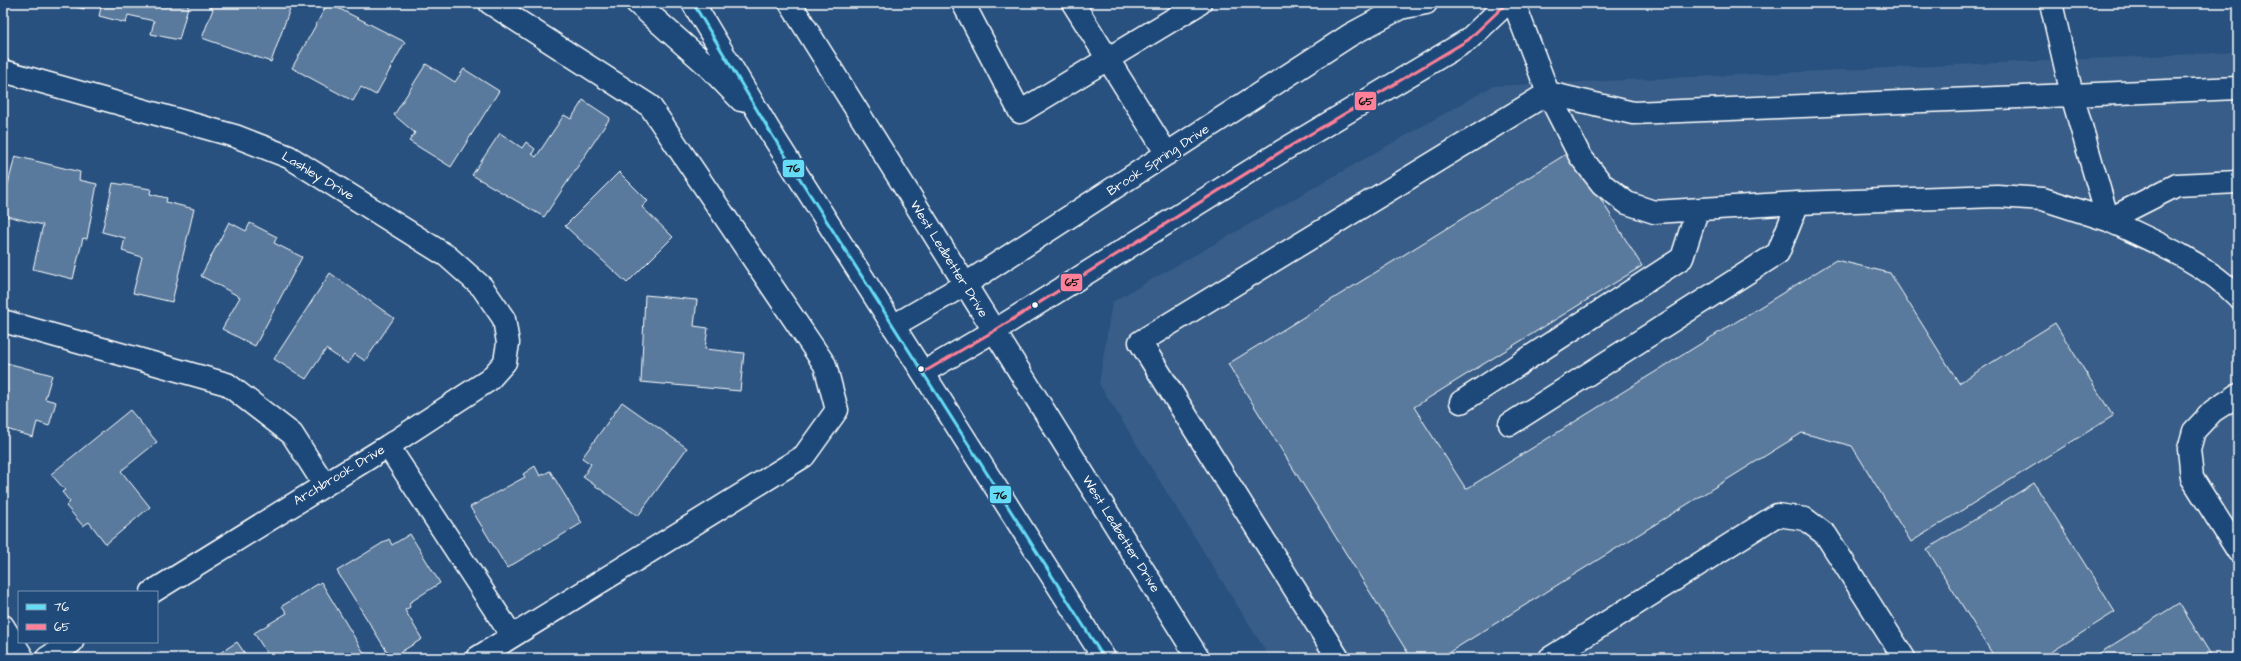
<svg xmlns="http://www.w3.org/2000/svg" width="2241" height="661" viewBox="0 0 2241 661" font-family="'Architects Daughter',sans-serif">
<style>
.built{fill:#375d88}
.building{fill:#5a7a9d;stroke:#fff}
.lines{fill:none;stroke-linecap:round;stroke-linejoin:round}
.minor-casing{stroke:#fff;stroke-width:25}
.major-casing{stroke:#fff;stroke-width:25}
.minor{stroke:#1f4a7a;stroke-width:22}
.major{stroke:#1f4a7a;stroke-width:22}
.bus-1-casing{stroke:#1f4a7a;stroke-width:6}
.bus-2-casing{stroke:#1f4a7a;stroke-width:6}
.bus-1{stroke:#66dbf5;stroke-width:3}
.bus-2{stroke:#ff8098;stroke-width:3}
.bus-dot{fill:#fff;stroke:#1f4a7a;stroke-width:1.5}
.labels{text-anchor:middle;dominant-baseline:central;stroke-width:4;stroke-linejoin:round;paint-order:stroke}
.street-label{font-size:13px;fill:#fff;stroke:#1f4a7a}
.line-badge{stroke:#1f4a7a;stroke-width:1.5}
.pale-badge-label{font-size:11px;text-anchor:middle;font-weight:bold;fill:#111}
</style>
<rect width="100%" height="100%" fill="#28517f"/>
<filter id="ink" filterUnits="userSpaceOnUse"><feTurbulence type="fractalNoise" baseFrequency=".025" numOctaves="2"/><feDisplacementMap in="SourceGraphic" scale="8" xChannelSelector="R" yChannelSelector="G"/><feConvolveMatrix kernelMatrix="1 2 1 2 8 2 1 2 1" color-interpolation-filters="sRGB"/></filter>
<g filter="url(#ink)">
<path class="built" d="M2238 52V658H1270L1099 384 1112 302 1493 86Z"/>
<path class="building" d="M59 3H86L84 9Z
M102 3H189L179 40 151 34 154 21 128 15 126 23 99 16Z
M211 3H292L271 62 202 38 213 9 209 7Z
M328 3 405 42 376 95 361 87 353 101 292 68Z
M426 64 455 82 464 69 499 91 451 167 409 141 415 133 394 115Z
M583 100 610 118 544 217 472 175 500 133 522 148 526 142 535 149 532 154 536 157 564 115 571 119Z
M1571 151 1642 266 1414 407 1466 489 1836 260 1890 273 1959 383 2055 323 2113 416 1911 542 1852 446 1802 433 1440 658H1411L1228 364Z
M15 156 80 172 79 180 97 184 87 239 83 238 73 279 33 269 43 225 3 215V204Z
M619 172 648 201 642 207 673 237 627 283 565 226Z
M113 183 151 189 150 194 167 198 166 202 194 209 172 302 133 293 142 257 122 251 125 238 102 232Z
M229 222 246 231 250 223 277 237 274 243 302 257 255 346 222 329 240 297 201 276Z
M330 273 394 318 365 361 355 354 348 364 326 349 306 379 274 359Z
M645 295 697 300 694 326 708 328 705 349 744 353 740 391 641 382Z
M3 362 52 375 45 399 56 402 49 426 37 422 33 437 3 428Z
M622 402 687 448 638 516 583 477 591 464 582 458Z
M130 410 157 442 121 471 150 507 106 544 89 522 83 526 66 506 70 502 62 492 65 490 51 474Z
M535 466 540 476 550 471 582 523 507 568 470 507 525 477 523 474Z
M2034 483 2115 612 2042 658H1995L1927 549Z
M410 534 440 583 409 603 410 607 405 610 422 639 391 658 337 571 389 539 392 545Z
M321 582 367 658H321L319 655 315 658H270L254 633 287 613 282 606Z
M2179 603 2213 658H2092Z
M237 642 248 658H212Z"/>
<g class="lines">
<g class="minor-casing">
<path id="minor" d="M963 3 1020 112 1200 3
M1073 3 1167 154
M3 71 235 136 289 157 447 256 482 287 504 319 508 343 505 362 489 380 388 446 152 592
M2238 88 2072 95 2108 220C2151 240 2206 263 2238 297
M1548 93 1580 156 1602 184 1627 203 1654 212 1798 203 1997 196 2043 199 2108 220 2177 185 2238 182
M1548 93 1633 113 2072 95 2051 3
M3 321 227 384 292 434 324 484
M893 326 964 285 1350 35 1400 8 1426 3
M924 372 994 331 1282 151 1468 40 1507 3
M2238 395 2213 411 2194 431 2189 449 2192 478 2238 551
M1461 402 1682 258 1697 211
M1510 424 1778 253 1798 203
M388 446 512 636
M3 626 23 658
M47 658 72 642
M477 658 804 456 837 410 825 365 650 106 490 3
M1338 658 1140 342 1548 93 1514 3
M1550 658 1777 515 1805 519 1826 535 1904 658"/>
</g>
<g class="major-casing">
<path id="major" d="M637 3 708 66 741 100
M693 3 769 130 1104 658
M790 3 1198 658"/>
</g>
<use href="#minor" class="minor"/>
<use href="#major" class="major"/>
<g class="bus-1-casing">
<path id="bus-1" d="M693 3 769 130 1104 658"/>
</g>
<g class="bus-2-casing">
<path id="bus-2" d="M924 372 994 331 1282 151 1468 40 1507 3"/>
</g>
<use href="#bus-1" class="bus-1"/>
<use href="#bus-2" class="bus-2"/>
</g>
</g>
<g class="bus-dot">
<circle cx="1035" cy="305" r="3.5"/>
<circle cx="921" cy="369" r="3.5"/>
</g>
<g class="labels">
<g class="street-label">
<text transform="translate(1158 160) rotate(-33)">Brook Spring Drive</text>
<text transform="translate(318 176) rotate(31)">Lashley Drive</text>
<text transform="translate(949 259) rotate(58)">West Ledbetter Drive</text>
<text transform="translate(339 475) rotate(-31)">Archbrook Drive</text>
<text transform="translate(1121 534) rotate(58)">West Ledbetter Drive</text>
</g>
</g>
<g class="line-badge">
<rect x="1354" y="91" width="23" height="20" rx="4" fill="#ff8098"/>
<rect x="782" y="159" width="23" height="19" rx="4" fill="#66dbf5"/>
<rect x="1060" y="273" width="23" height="19" rx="4" fill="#ff8098"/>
<rect x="989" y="485" width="23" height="19" rx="4" fill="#66dbf5"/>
</g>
<g class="pale-badge-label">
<text x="1366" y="105">65</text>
<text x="793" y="172">76</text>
<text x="1072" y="286">65</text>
<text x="1000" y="499">76</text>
</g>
<rect width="2241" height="661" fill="none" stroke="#1f4a7a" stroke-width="16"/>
<rect x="8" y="8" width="2225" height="645" fill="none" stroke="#fff" stroke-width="1.5" filter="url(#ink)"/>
<rect x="18" y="591" width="140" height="52" fill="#1f4a7a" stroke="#7992af"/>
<rect x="26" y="604" width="20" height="6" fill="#66dbf5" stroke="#7992af"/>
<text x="54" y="611" font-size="12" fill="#ffffff">76</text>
<rect x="26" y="624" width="20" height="6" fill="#ff8098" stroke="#7992af"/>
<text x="54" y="631" font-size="12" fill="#ffffff">65</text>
</svg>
